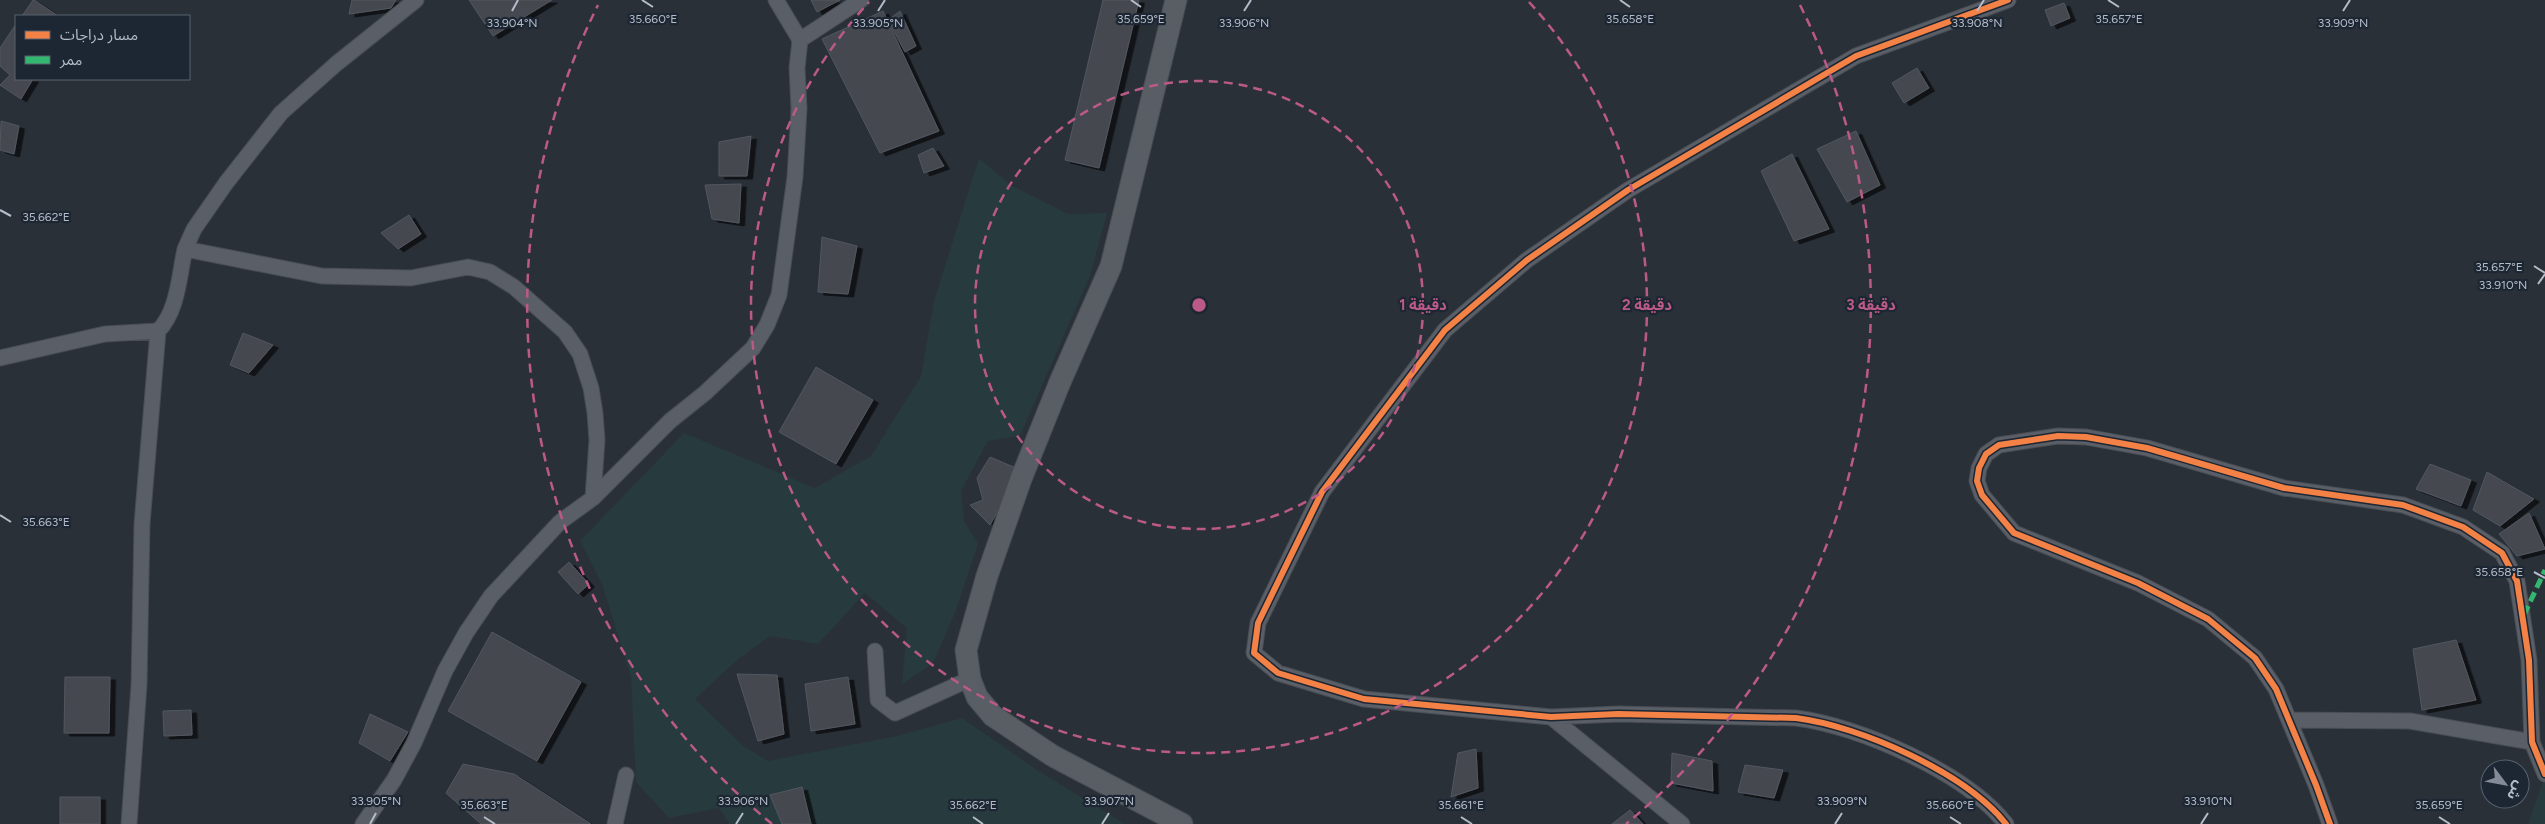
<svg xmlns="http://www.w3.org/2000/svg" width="2545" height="824" viewBox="0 0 2545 824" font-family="Figtree,'Noto Sans Arabic',sans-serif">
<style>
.green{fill:#273a3e}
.building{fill:#444950;stroke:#52575f;filter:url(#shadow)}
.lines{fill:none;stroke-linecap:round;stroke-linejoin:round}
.street-casing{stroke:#484c53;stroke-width:17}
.secondary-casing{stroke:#484c53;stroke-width:23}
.street{stroke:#5a5e66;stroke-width:15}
.secondary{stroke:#595d64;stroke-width:21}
.quiet{stroke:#33b770;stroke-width:5;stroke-dasharray:10 5;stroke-linecap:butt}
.cycleway-casing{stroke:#1d2633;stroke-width:9}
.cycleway{stroke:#f48246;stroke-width:6}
.ticks{fill:none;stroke:#b4bcc9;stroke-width:2}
.ring{fill:none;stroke:#bc5a87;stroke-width:2.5;stroke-dasharray:9 6}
.ticks-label{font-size:12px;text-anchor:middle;fill:#b4bcc9;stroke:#1d2633;stroke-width:4.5;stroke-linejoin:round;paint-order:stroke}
.centre{fill:#bc5a87;stroke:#1d2633;stroke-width:2.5}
.ring-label{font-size:15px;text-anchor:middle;font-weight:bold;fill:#bc5a87;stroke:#1d2633;stroke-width:4.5;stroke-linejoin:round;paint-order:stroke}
</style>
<defs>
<filter id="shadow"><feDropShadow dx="5.5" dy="3" stdDeviation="0" flood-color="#0009"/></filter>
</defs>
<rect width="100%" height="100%" fill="#2a3038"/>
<path class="green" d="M979 158 1012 186 1068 214 1107 213 1090 276 1020 436 988 441 961 491 964 521 978 544 956 610 933 663 902 684 907 628 865 593 818 644 770 636 738 659 695 699 742 745 768 761 897 736 962 718 1037 770 1125 824H729L719 808 669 818 636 782 631 677 602 584 580 541 684 433 815 488 871 456 921 376 934 301Z
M2545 776V824H2528Z"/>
<path class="building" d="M33 0H34L58 16H22Z
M352 0H396L391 8 349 14Z
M469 0H552L493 36Z
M811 0H840L817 12Z
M1103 0H1139L1099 168 1065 160Z
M2064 3 2070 18 2051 26 2045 10Z
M883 11 939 131 880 153 822 39Z
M900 11 916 46 905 52 888 20Z
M16 24V79H33L21 99 0 85 10 75 0 66V48Z
M1917 68 1929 88 1904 103 1892 83Z
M1 121 19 126 14 154 0 150Z
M1856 131 1880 185 1847 202 1817 149Z
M751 136 747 176H719V142Z
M933 148 944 166 924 173 918 155Z
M1792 154 1829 229 1794 241 1761 171Z
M741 184 739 223 712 219 705 185Z
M409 215 421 234 398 249 381 233Z
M822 237 857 246 848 294 818 292Z
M243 333 273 345 249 373 230 365Z
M816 367 873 400 836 464 779 432Z
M990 457 1016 468 1005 512 999 509 990 525 970 505 983 500 977 478Z
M2430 464 2471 480 2461 506 2416 489Z
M2487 472 2534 499 2500 526 2473 510Z
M2529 513 2545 549 2517 556 2499 534Z
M569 562 589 584 578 594 558 572Z
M492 632 581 682 537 761 448 711Z
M2456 640 2476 700 2422 710 2413 649Z
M737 674 777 675 784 734 758 741Z
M65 677H110L109 733H64Z
M848 677 855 724 811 731 805 684Z
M191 710 192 735 164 736 163 711Z
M370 714 408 732 390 761 359 743Z
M1476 749 1478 788 1451 797 1458 753Z
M1672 753 1712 761 1713 791 1671 783Z
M463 764 514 774 591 824H481L446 793Z
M1745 765 1783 770 1774 798 1738 792Z
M802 787 811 824H782L770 795Z
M60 797H100V824H60Z
M1630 810 1643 824H1612Z"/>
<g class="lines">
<g class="street-casing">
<path id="street" d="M776 0 800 40
M185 249 194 229 226 183 281 113 336 64 416 0
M0 358 105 334 158 331
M875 651 878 700 895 713 970 679
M1551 717 1682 824
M2289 720 2410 721 2532 742
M129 824 139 685 142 524 158 331C178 311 179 276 185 249L322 276 411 278 468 267 490 272 514 287 565 332 580 354 591 388 595 413 597 440 593 498
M363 824 394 780 414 743 445 671 466 633 491 596 560 522 593 498 670 421 705 393 753 348 767 325 779 295 795 177 799 109 797 68 800 40 861 0
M615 824 626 775
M2006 824C1966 773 1860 726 1796 718L1618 714 1551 717 1364 699 1278 673 1254 653 1258 623 1322 492 1445 330 1527 260 1628 190 1856 56 2008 0
M2330 824 2316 785 2276 689 2255 658 2208 619 2138 583 2014 533 1982 495 1977 481 1979 468 1986 454 1999 445 2058 436 2086 437 2147 448 2284 488 2403 505 2463 527 2502 553 2517 581 2529 660 2532 742 2545 774"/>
</g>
<g class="secondary-casing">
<path id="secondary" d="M1176 0 1111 266 1060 382 1021 479 987 576 966 650 970 679 977 697 993 716 1053 756 1182 824"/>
</g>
<use href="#street" class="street"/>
<use href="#secondary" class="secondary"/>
<path class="quiet" d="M2524 615 2545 570"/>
<g class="cycleway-casing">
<path id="cycleway" d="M2006 824C1966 773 1860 726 1796 718L1618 714 1551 717 1364 699 1278 673 1254 653 1258 623 1322 492 1445 330 1527 260 1628 190 1856 56 2008 0
M2330 824 2316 785 2276 689 2255 658 2208 619 2138 583 2014 533 1982 495 1977 481 1979 468 1986 454 1999 445 2058 436 2086 437 2147 448 2284 488 2403 505 2463 527 2502 553 2517 581 2529 660 2532 742 2545 774"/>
</g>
<use href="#cycleway" class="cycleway"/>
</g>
<path class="ticks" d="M642 0 653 7M1131 0 1141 7M1620 0 1630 7M2108 0 2119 7M512 11 518 0M878 11 885 0M1244 11 1251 0M1977 11 1984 0M2343 11 2350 0M0 210 11 216M2534 266 2545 273M2538 284 2545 274M0 515 11 522M2534 572 2545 578M484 817 495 824M973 817 983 824M1461 817 1472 824M1950 817 1961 824M2439 817 2450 824M370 824 376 813M736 824 743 813M1102 824 1109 813M1835 824 1842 813M2201 824 2208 813"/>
<g class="ring">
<circle cx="1199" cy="305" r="224"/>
<path d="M1529 2A448 448 0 1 1 869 2"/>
<path d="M772 824A672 672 0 0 1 598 5M1800 5A672 672 0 0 1 1626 824"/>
</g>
<g class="ticks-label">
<text x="653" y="23">35.660°E</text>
<text x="1141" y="23">35.659°E</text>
<text x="1630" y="23">35.658°E</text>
<text x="2119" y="23">35.657°E</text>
<text x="512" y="27">33.904°N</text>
<text x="878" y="27">33.905°N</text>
<text x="1244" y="27">33.906°N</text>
<text x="1977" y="27">33.908°N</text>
<text x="2343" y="27">33.909°N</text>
<text x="46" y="221">35.662°E</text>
<text x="2499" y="271">35.657°E</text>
<text x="2503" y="289">33.910°N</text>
<text x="46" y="526">35.663°E</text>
<text x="2499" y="576">35.658°E</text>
<text x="376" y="805">33.905°N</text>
<text x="743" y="805">33.906°N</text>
<text x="1109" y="805">33.907°N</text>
<text x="1842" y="805">33.909°N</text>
<text x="2208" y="805">33.910°N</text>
<text x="484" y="809">35.663°E</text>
<text x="973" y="809">35.662°E</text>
<text x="1461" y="809">35.661°E</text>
<text x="1950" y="809">35.660°E</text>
<text x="2439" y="809">35.659°E</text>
</g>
<circle cx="1199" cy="305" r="8" class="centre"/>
<g class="ring-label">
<text x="1423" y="310">1 دقيقة</text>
<text x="1647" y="310">2 دقيقة</text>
<text x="1871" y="310">3 دقيقة</text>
</g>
<rect x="15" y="15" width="175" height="65" fill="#1d2633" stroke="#59626f"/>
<rect x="25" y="31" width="25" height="8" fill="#f48246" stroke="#59626f"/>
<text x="60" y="40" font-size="15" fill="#b4bcc9">مسار دراجات</text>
<rect x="25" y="56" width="25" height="8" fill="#33b770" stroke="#59626f"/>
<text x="60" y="65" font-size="15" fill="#b4bcc9">ممر</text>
<g transform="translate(2505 784) rotate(122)"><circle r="24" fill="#1d2633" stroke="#59626f"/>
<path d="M0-4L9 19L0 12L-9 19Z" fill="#848b96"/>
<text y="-8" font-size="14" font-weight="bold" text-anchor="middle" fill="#b4bcc9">ش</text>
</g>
</svg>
